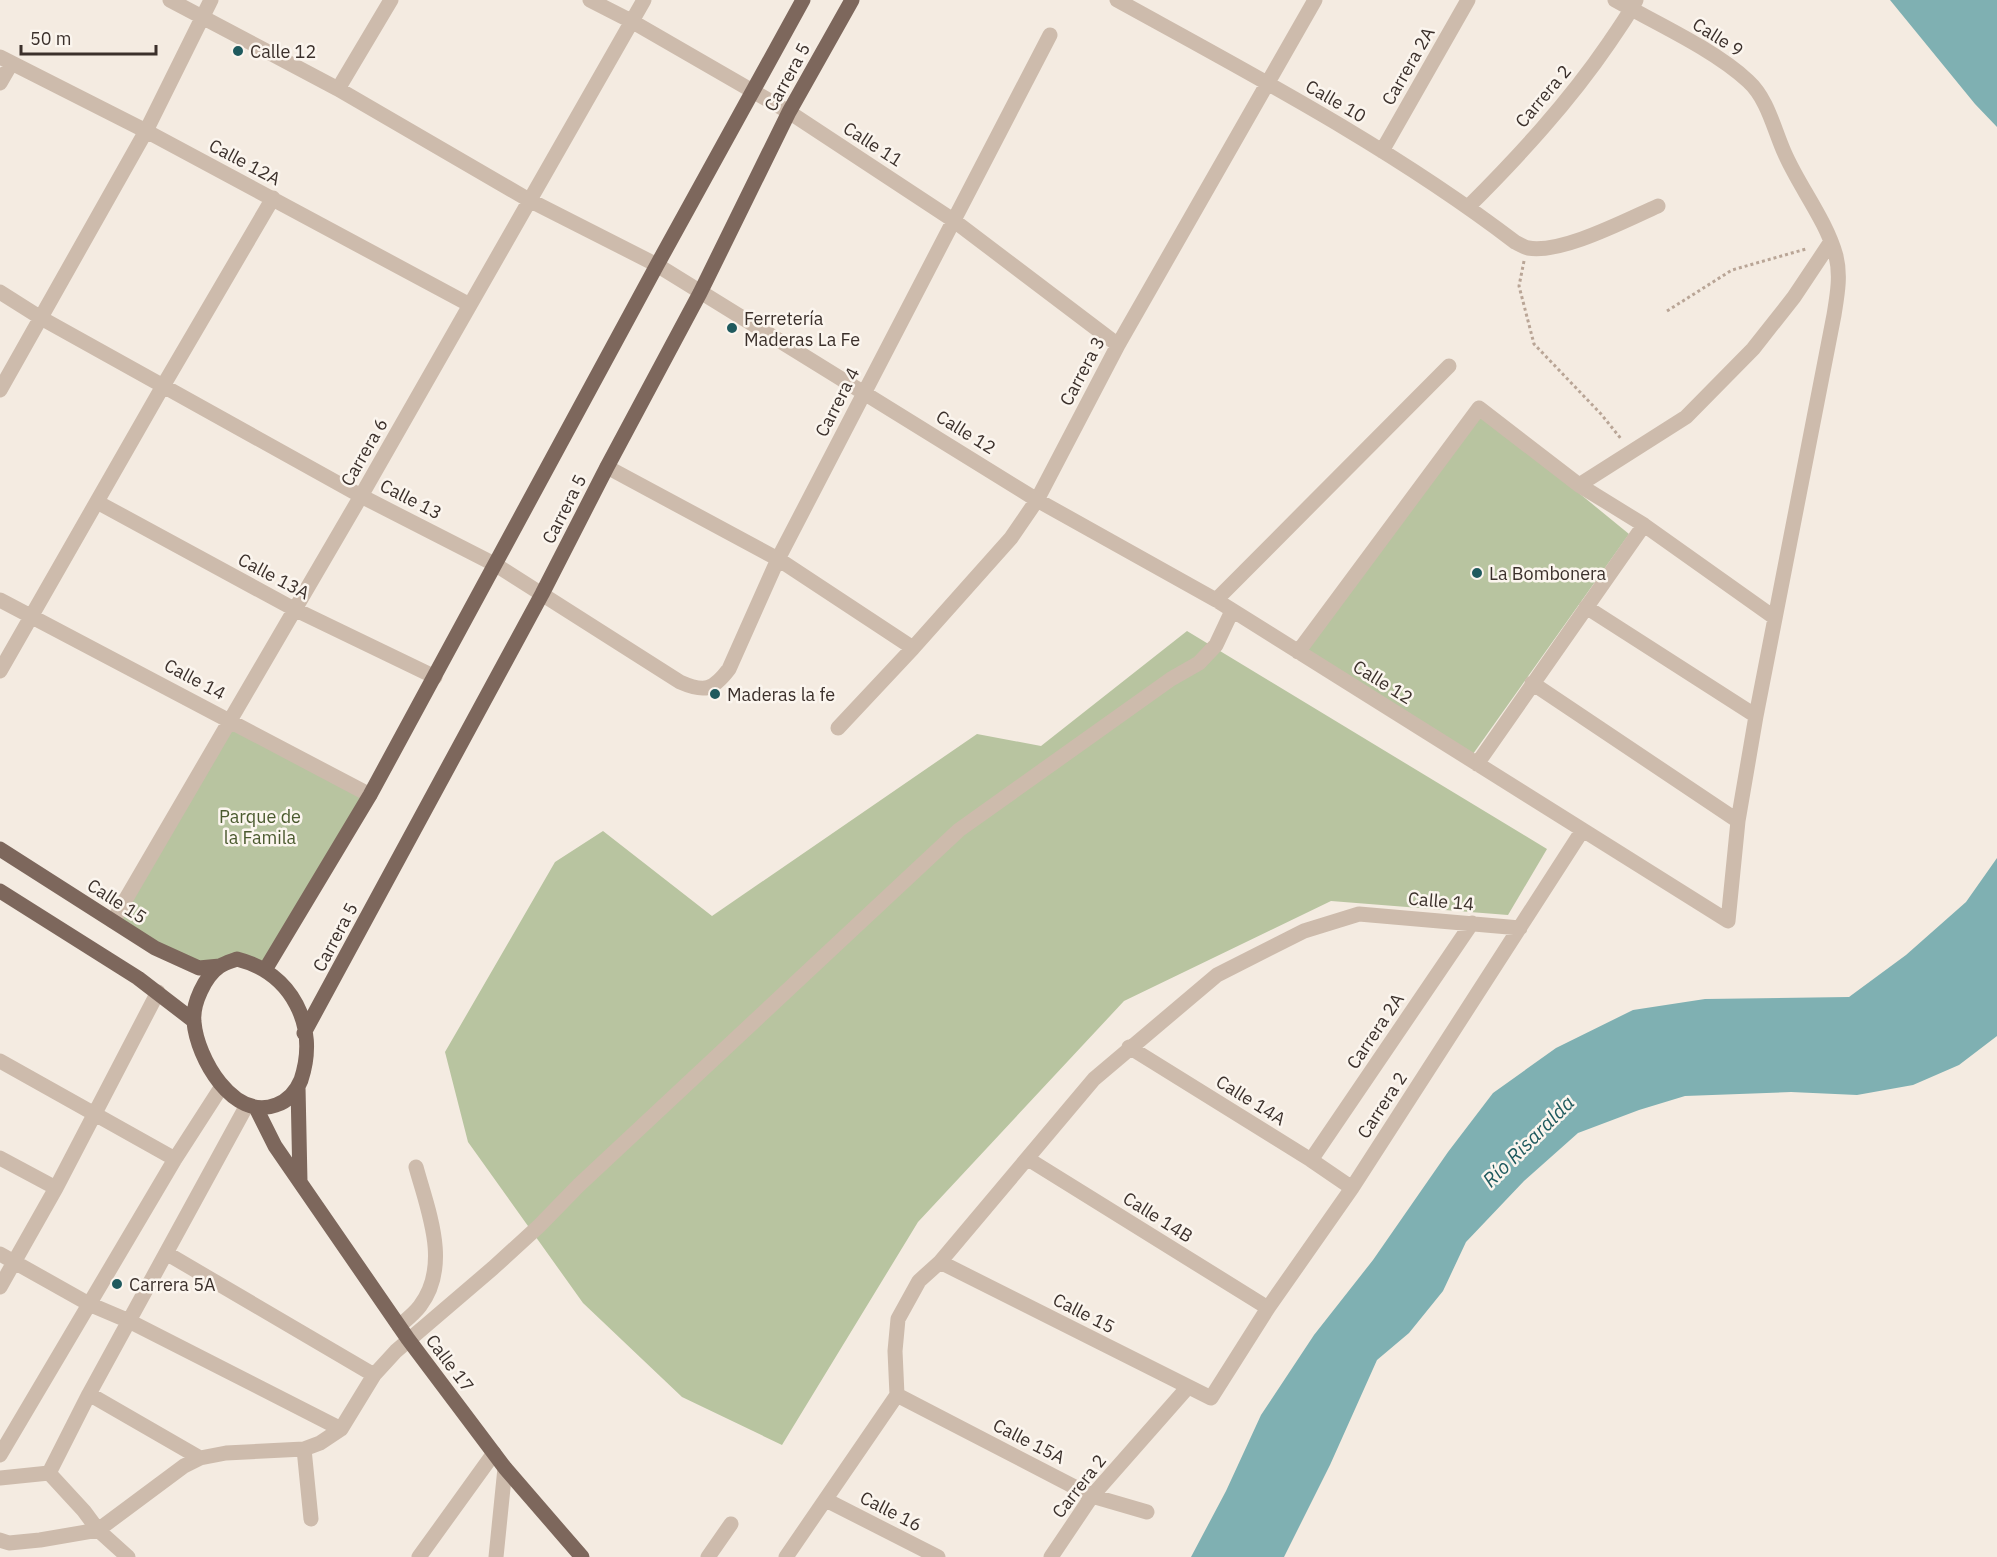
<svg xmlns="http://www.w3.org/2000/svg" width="1997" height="1557" viewBox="0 0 1997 1557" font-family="'IBM Plex Sans',sans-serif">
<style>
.green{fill:#b8c4a0}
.water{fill:#7fb0b2}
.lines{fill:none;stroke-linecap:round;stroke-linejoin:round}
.path{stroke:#b9a596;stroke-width:3;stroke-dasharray:3 3;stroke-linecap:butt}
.minor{stroke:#cdbbac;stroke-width:15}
.major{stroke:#7d675c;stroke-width:15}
.poi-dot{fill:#1f5a5e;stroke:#fbf5ee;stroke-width:2}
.labels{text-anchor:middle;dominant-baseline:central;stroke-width:5;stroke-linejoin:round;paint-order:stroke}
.street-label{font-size:18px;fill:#3b302b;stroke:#fbf5ee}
.poi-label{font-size:18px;fill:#3b302b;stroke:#fbf5ee;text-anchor:start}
.park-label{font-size:18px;fill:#4a5a2e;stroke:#fbf5ee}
.water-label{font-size:20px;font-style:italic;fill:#1f5a5e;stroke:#fbf5ee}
</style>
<rect width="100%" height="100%" fill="#f4ebe1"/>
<path class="green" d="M1481 413 1629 534 1473 754 1302 652Z
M1187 631 1547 849 1508 915 1331 901 1124 1001 918 1222 782 1445 682 1397 583 1303 468 1142 445 1052 555 862 603 831 712 916 977 734 1041 746Z
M231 720 370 795 265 970 253 963 207 968 113 921Z"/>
<path class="water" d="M1890 0H1997V127L1975 104Z
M1997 858V1036L1959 1065 1913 1085 1857 1095 1791 1092 1685 1096 1639 1110 1578 1133 1524 1181 1466 1242 1443 1291 1409 1333 1377 1360 1330 1465 1284 1557H1191L1226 1491 1261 1415 1314 1335 1373 1260 1448 1152 1493 1093 1556 1048 1633 1010 1705 999 1849 997 1906 955 1966 902Z"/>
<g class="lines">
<path class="path" d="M1524 261 1519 286 1534 344 1601 414 1622 440
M1667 311 1732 270 1806 249"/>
<path class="minor" d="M170 0 338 89 529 200 657 265 1037 500 1216 600 1728 921 1738 821 1756 716 1834 315C1837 296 1841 276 1836 256 1826 220 1800 188 1785 154 1774 130 1768 99 1748 81 1715 50 1656 23 1615 0
M590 0 633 22 789 112 953 220 1118 345
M1117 0C1253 75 1392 148 1515 242 1519 244 1524 247 1528 248 1562 254 1626 220 1658 206
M0 57 146 131 470 305
M0 83 11 64
M338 89 391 0
M1382 151 1468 0
M1468 207C1519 156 1568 103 1609 43 1618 29 1629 15 1636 0
M0 292 41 318 361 496 496 565 680 682C705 693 713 690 729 669L778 559 1050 35
M0 390 146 131 211 0
M607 467 778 559 913 648
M1579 485 1686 417 1753 349 1794 297 1830 243
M97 502 294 609 435 677
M0 600 370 795
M1216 600 1449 366
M1586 607 1756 716
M1298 652 1479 408 1579 485 1644 525 1775 618
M0 671 163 386 273 198
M1532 683 1738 821
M838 728 913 648 1011 538 1037 500 1118 345 1315 0
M1477 764 1644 525
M113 921 361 496 644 0
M1129 1047 1311 1160 1352 1188
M0 1061 175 1159
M0 1158 56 1188
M1028 1159 1268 1308
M1311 1160 1472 923
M166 1253 374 1375
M0 1254 89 1304 129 1321 341 1429
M940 1262 1211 1398 1268 1308 1352 1188 1582 831
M0 1287 56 1188 158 992
M399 1326C406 1320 414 1314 420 1306 451 1265 428 1211 416 1167
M89 1394 200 1458
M897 1395 1092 1496 1147 1512
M304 1449 311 1519
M0 1455 175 1159 222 1086
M49 1473 89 1394 247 1105
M0 1478 49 1473 84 1511 98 1530 128 1557
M826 1500 938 1557
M0 1540 9 1543 40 1540 98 1530 184 1466 200 1458 226 1453 304 1449 320 1443 341 1429 374 1375 396 1351 493 1268 539 1226 579 1185 959 830 1171 679 1199 663 1216 645 1232 611
M419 1557 494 1453
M496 1557 505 1468
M708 1557 731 1524
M786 1557 897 1395 895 1351 898 1319 919 1281 940 1262 1094 1079 1217 975 1304 931 1359 914 1520 928
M1051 1557 1092 1496 1188 1387"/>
<path class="major" d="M0 849 155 948 199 968 220 966
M0 891 138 978 194 1021
M237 959C292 973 319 1026 301 1080 296 1092 288 1101 276 1105 233 1121 197 1058 194 1022 192 1004 205 976 220 966 225 963 232 961 237 959Z
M265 970 370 795 657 265 803 0
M304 1033 542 594 607 467 700 293 789 112 852 0
M298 1087 300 1182
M256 1108 275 1146 408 1339 505 1468 582 1557"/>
</g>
<g class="poi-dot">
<circle cx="238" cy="51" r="6"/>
<circle cx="732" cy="328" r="6"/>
<circle cx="1477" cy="573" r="6"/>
<circle cx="715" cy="694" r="6"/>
<circle cx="117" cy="1284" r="6"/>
</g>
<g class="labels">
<g class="street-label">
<text transform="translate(1718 37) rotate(32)">Calle 9</text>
<text transform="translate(1408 66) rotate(-60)">Carrera 2A</text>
<text transform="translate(787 77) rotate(-61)">Carrera 5</text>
<text transform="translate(1543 96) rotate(-50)">Carrera 2</text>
<text transform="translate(1336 101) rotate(30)">Calle 10</text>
<text transform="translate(873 144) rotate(33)">Calle 11</text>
<text transform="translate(245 162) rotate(28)">Calle 12A</text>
<text transform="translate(1082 371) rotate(-62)">Carrera 3</text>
<text transform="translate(837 402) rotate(-63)">Carrera 4</text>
<text transform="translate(966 432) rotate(32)">Calle 12</text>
<text transform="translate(364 452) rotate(-60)">Carrera 6</text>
<text transform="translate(411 499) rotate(27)">Calle 13</text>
<text transform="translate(564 509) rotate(-63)">Carrera 5</text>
<text transform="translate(274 576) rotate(28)">Calle 13A</text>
<text transform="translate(195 679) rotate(28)">Calle 14</text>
<text transform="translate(1383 682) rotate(32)">Calle 12</text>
<text transform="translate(117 901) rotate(33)">Calle 15</text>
<text transform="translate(1441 901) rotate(5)">Calle 14</text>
<text transform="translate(335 937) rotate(-62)">Carrera 5</text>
<text transform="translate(1375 1031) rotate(-56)">Carrera 2A</text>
<text transform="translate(1251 1100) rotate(32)">Calle 14A</text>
<text transform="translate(1382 1105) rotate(-57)">Carrera 2</text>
<text transform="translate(1158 1217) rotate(32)">Calle 14B</text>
<text transform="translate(1084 1313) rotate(27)">Calle 15</text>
<text transform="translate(450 1363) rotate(53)">Calle 17</text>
<text transform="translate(1029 1441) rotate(27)">Calle 15A</text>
<text transform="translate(1079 1486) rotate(-52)">Carrera 2</text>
<text transform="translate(891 1511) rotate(27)">Calle 16</text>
</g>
<g class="poi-label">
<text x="250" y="51">Calle 12</text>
<text x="744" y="318">Ferretería<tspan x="744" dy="21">Maderas La Fe</tspan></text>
<text x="1489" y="573">La Bombonera</text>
<text x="727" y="694">Maderas la fe</text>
<text x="129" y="1284">Carrera 5A</text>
</g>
<g class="park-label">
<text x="260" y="816">Parque de<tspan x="260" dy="21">la Famila</tspan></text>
</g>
<g class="water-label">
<text transform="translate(1528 1141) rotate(-45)">Río Risaralda</text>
</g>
</g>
<path d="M21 45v9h135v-9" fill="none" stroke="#3b302b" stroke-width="3"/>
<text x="30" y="45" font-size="18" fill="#3b302b" stroke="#fbf5ee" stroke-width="4.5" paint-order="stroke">50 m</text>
</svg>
